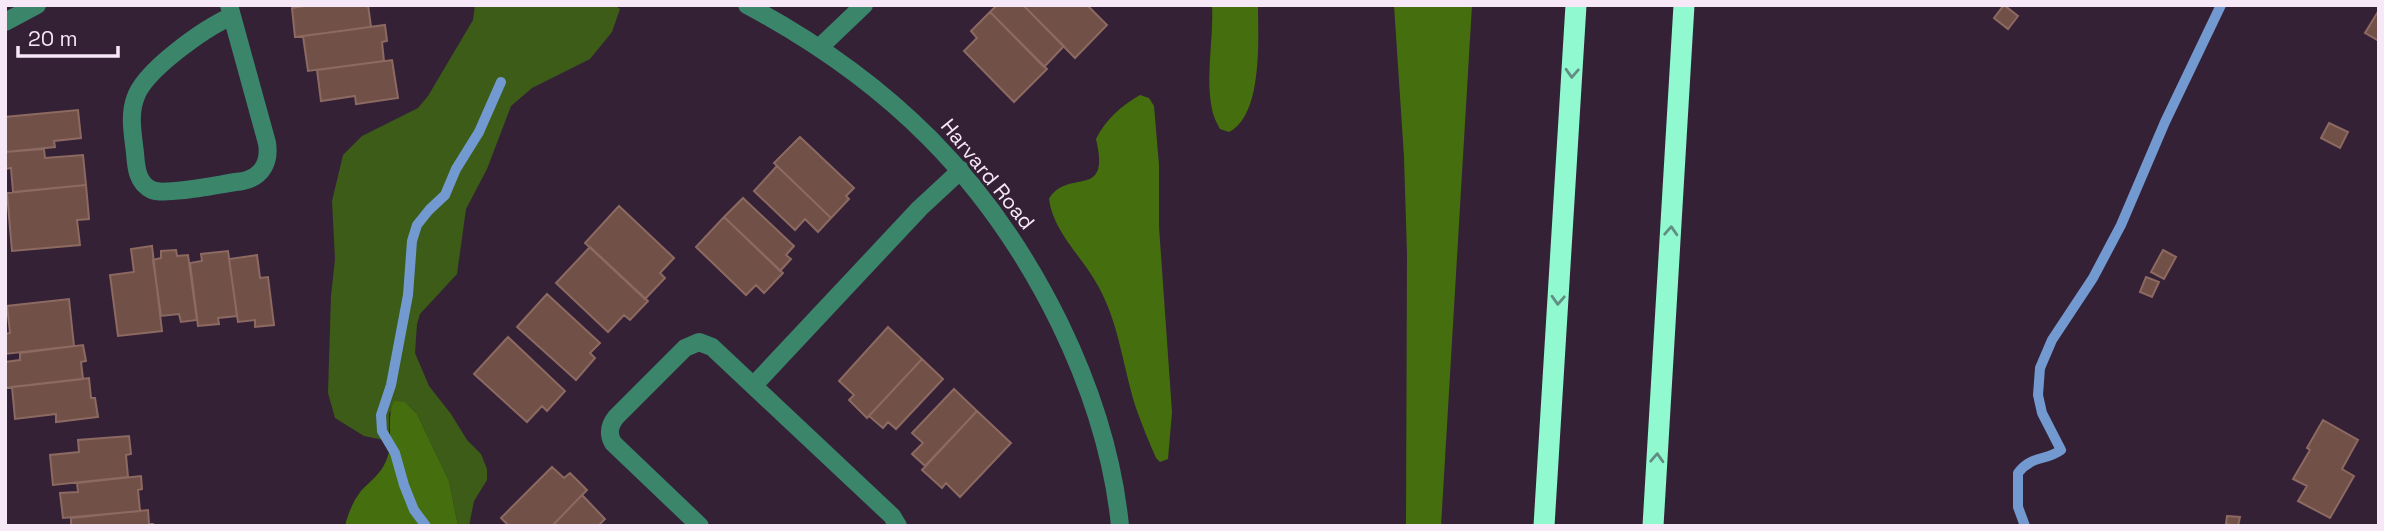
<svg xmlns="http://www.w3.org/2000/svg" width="2384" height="531" viewBox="0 0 2384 531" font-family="'Space Grotesk',sans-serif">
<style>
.green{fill:#3c5c18}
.forest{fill:#456f0e}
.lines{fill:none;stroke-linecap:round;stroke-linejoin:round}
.stream{stroke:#7299d0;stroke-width:10}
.building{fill:#715047;stroke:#8c6961;stroke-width:2}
.minor{stroke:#3b856b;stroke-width:18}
.highway{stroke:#90f9d0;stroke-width:21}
.oneway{stroke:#628d83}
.labels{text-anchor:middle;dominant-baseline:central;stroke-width:6;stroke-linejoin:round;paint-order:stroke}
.street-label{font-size:21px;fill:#f6e8f7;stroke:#352136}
</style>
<rect width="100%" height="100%" fill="#352136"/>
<path class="green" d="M475 5H614L620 9 612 32 590 59 532 88 511 106 487 169 466 209 457 274 420 314 417 324 415 353 429 386 451 414 467 440 481 454 487 469V480L474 501 469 526H458L449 481 417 414 405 402 389 413V441L364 436 335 418 328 393 331 296 335 259 332 201 343 155 362 136 418 108 428 96 473 20Z"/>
<path class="forest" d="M1212 5H1258C1258 39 1263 115 1229 132L1220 129C1217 123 1213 116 1212 109 1205 75 1214 39 1212 5Z
M1394 5H1472L1441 526H1406L1407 253 1404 157Z
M1140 95 1149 98 1154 106 1159 165V227L1172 412 1168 459 1160 462 1156 458C1149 442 1142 425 1136 408 1122 364 1119 319 1094 279 1079 254 1053 230 1049 199 1068 167 1111 202 1096 139 1106 119 1121 106 1140 95Z
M394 401 405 402 417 414 449 481 458 526H345C348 514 353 501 361 491 370 481 381 474 386 461 395 442 385 421 394 401Z"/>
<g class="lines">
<path class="stream" d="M426 526 414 510 404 485 395 453 382 431 381 415 391 385 408 295 412 241 417 225 429 210 445 195 456 169 479 132 501 82
M2025 526 2018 507V473C2032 455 2046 461 2061 450L2042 413 2038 395 2040 368 2052 340 2093 278 2121 225 2165 122 2221 5"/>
</g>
<path class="building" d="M311 5H368L371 27 295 37 292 8Z
M997 5H1023L1064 46 1044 67 990 12Z
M1023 5H1087L1107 25 1075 58Z
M2004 5 2018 16 2008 29 1994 18Z
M2379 10V41L2365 33Z
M990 12 1047 69 1014 102 964 51 977 38 971 31Z
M385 25 387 41 382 42 384 61 308 71 303 36Z
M392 60 398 98 356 104 355 96 321 101 317 70Z
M78 110 81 138 54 141 55 147 5 152V117Z
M2329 123 2348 132 2340 148 2321 138Z
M800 137 854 188 846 196 849 199 831 218 774 163Z
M44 149 45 158 83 155 86 185 13 192 11 168 5 169V152Z
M777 166 831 218 818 232 805 219 795 230 754 191Z
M86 185 89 219 77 220 80 245 12 251 7 193Z
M743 198 794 246 786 255 791 259 780 271 724 217Z
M619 206 674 258 660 273 665 278 645 299 585 243Z
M724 217 783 273 764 293 756 285 746 295 696 247Z
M152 246 162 331 118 336 110 275 134 272 131 249Z
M590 247 648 301 630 320 624 315 608 332 556 283Z
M176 250 177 256 188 255 197 320 181 322 179 314 161 316 153 260 161 258V251Z
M2163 250 2176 257 2164 279 2151 272Z
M228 251 237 316 218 318 219 324 198 326 190 263 202 261 201 254Z
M257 255 260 278 268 277 274 325 255 327V320L238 322 229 259Z
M2146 277 2159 282 2152 297 2140 292Z
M547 294 600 343 590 353 595 358 576 380 517 327Z
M69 299 74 346 5 354V334L10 333 7 306Z
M888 327 922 359 867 418 849 400 854 395 839 381Z
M508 337 565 391 547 411 542 406 527 422 474 374Z
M83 345 86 361 81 362 83 379 5 388V362L20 360V353Z
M922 359 943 379 896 429 888 422 883 428 869 416Z
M89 378 91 398H95L98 417 56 422V414L15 419 12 387Z
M954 389 977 411 925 466 912 454 923 443 912 433Z
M977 411 1011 443 960 497 946 483 942 488 922 470Z
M2323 420 2358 440 2342 469 2354 476 2330 518 2298 501 2307 486 2293 479 2310 450 2307 448Z
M129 436 131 454 126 455 128 477 53 485 50 455 79 452 78 440Z
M552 467 564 478 570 473 587 490 552 526H509L501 518Z
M141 476 142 489 138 490 140 511 63 518 60 493 78 492 77 483Z
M582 495 605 519 598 526H552Z
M148 510 149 524H153V526H71V518Z
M2227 516 2240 517 2238 526 2226 524Z"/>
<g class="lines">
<path class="minor" d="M229 5 232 16 267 143C270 162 262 177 243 181 225 183 165 196 152 190 137 183 136 167 135 153 133 135 129 116 135 99 143 71 205 28 232 16
M747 5C889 81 989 179 1060 324 1091 388 1113 455 1120 526
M5 22 37 5
M820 47 864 5
M754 385 920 208 961 170
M700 526 613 443C608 434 609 426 616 417L685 348 699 342 712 347 892 516 898 526"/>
<path class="highway" d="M1544 526 1576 5
M1653 526 1684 5"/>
</g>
<defs><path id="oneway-chevron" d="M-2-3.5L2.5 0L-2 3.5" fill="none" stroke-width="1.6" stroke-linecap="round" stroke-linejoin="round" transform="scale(1.75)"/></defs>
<g class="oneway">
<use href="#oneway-chevron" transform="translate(1572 73) rotate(93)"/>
<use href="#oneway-chevron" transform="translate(1671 231) rotate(-87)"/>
<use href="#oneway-chevron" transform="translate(1558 300) rotate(93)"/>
<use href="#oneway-chevron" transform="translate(1657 458) rotate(-87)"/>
</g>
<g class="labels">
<g class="street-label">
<text transform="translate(988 174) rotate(51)">Harvard Road</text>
</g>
</g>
<rect width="2384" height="531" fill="none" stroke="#f6e8f7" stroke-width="14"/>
<path d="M18 46v10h100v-10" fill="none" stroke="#f6e8f7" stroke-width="3.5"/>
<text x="28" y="46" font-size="21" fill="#f6e8f7" stroke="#352136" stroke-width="5" paint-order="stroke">20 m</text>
</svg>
